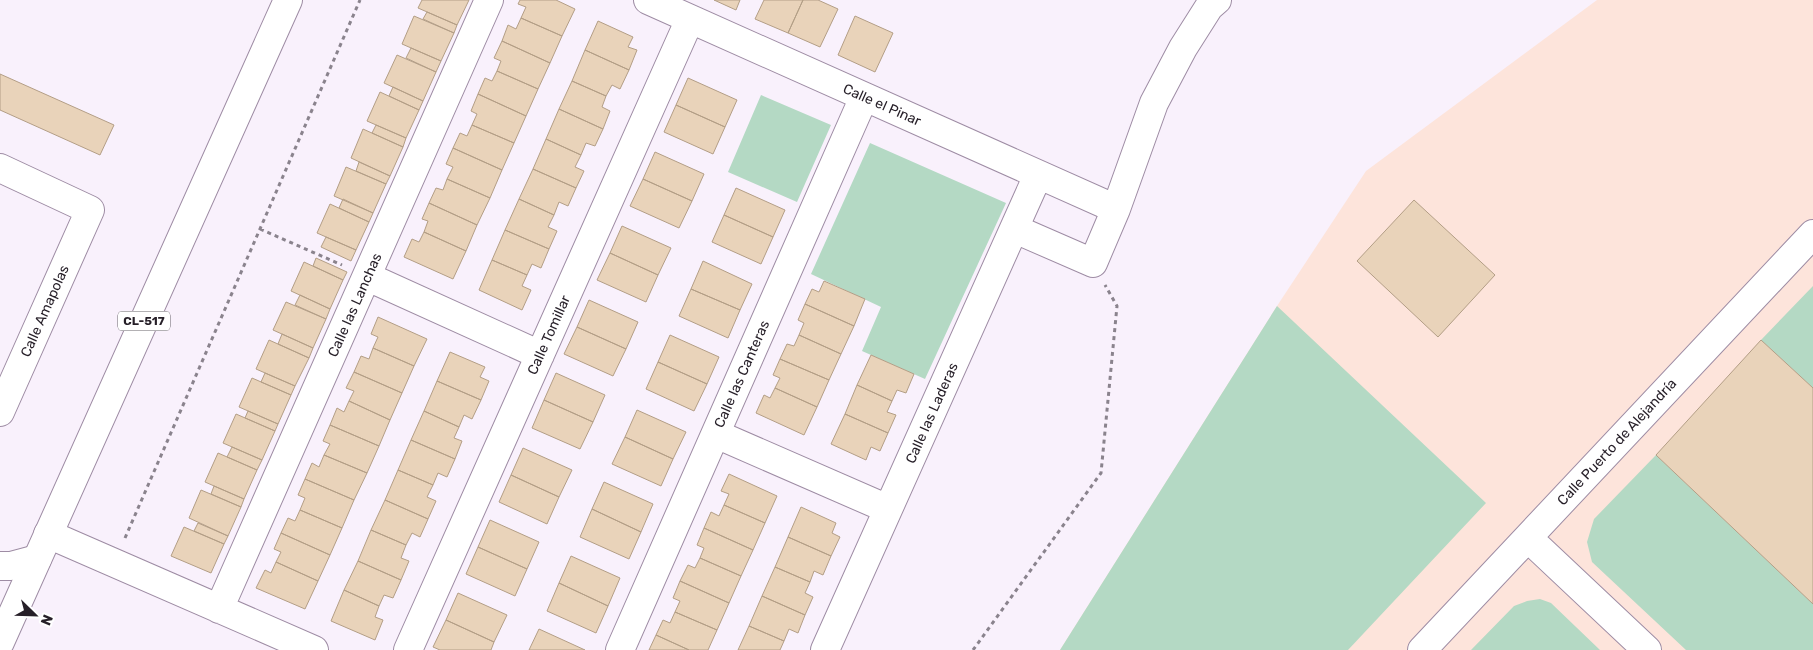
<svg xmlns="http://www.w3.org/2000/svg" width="1813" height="650" viewBox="0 0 1813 650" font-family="Rubik,sans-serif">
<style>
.industrial{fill:#fde4db}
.green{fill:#b4d9c4}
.building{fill:#e9d3ba;stroke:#b39e86}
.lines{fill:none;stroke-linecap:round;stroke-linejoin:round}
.minor-casing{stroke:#9e8ca4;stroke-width:30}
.major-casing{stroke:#9e8ca4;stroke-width:30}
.path{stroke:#8a838d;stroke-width:3;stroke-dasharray:4 4;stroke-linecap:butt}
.minor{stroke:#fff;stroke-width:28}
.major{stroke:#fff;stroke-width:28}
.labels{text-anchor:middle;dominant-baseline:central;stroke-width:5;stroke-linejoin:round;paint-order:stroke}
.shield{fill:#fff;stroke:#676268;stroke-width:1}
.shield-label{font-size:12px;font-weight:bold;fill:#261f28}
.street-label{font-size:14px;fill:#261f28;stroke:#fff}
</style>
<rect width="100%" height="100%" fill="#f9f1fc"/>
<path class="industrial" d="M1597 0H1813V650H1060L1277 306 1366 171Z"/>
<path class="green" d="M761 95 831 125 797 202 728 172Z
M870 143 1006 203 925 379 862 351 881 307 811 274Z
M1813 286V388L1761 340Z
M1277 306 1486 503 1348 650H1060Z
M1656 455 1813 604V650H1686L1592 562 1587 542 1594 519Z
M1540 599 1551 603 1600 650H1471L1514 606 1527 601Z"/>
<path class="building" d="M422 0H469L457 25 418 8Z
M520 0H556L575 9 562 36 521 18 526 7 518 4Z
M714 0H740L736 10Z
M764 0H803L788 33 755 19Z
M803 0H818L838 9 820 47 788 33Z
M427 12 457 25 454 33 423 19Z
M414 16 454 33 441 61 402 44Z
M855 16 893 33 875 72 838 55Z
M521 18 562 36 550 63 502 41 508 25 516 29Z
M598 21 633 37 628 47 637 50 629 70 585 50Z
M502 41 550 63 538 89 497 71 501 61 494 58Z
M411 48 441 61 436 72 406 58Z
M585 50 629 70 620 89 612 85 606 96 572 81Z
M397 55 436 72 423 101 384 83Z
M497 71 538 89 526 116 478 94 485 78 492 81Z
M0 74 114 125 100 155 0 110Z
M688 78 737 100 725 127 676 105Z
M572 81 606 96 602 107 610 111 603 129 559 109Z
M393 87 423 101 419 110 389 96Z
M380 92 419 110 406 138 367 121Z
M478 94 526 116 514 143 472 125 477 114 471 111Z
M676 105 725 127 713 154 664 132Z
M559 109 603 129 595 146 586 143 581 155 546 139Z
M376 125 406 138 403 147 372 133Z
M472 125 514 143 502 170 453 148 460 133 467 136Z
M363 129 403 147 390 176 351 158Z
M546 139 581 155 575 167 584 171 576 188 533 169Z
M453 148 502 170 490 198 447 179 453 167 446 164Z
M655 152 704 174 692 201 643 179Z
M359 162 390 176 386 184 356 171Z
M346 167 386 184 373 213 334 196Z
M533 169 576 188 568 206 559 202 554 215 519 199Z
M447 179 490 198 477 225 429 203 436 188 443 190Z
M643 179 692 201 679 228 630 206Z
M736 188 785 210 773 237 724 215Z
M343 199 373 213 369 222 339 208Z
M519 199 554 215 548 227 557 231 549 249 505 230Z
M1414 200 1495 275 1438 337 1357 261Z
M429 203 477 225 466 251 424 232 428 221 422 219Z
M330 204 369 222 356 250 317 233Z
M724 215 773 237 761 264 712 242Z
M622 226 671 248 658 275 610 253Z
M505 230 549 249 541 268 532 264 527 275 492 260Z
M424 232 466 251 453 279 404 257 412 239 419 242Z
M326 237 356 250 351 261 321 247Z
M610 253 658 275 646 302 597 280Z
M316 258 347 272 343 280 313 266Z
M492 260 527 275 522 286 531 290 522 310 479 290Z
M703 261 752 284 740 310 691 289Z
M304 262 343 280 330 309 291 291Z
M824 281 865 299 854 326 805 304 812 289 819 292Z
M691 289 740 310 728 338 679 316Z
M300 295 330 309 326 319 295 305Z
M589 300 638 322 626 349 577 327Z
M286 302 326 319 313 348 273 330Z
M805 304 854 326 841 354 799 335 804 323 798 320Z
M378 317 427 339 414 366 373 348 378 337 371 334Z
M577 327 626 349 613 376 564 354Z
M282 334 313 348 309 358 278 344Z
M670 335 719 357 707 384 658 362Z
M799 335 841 354 829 380 780 359 787 344 794 346Z
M269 340 309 358 295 386 256 369Z
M1761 340 1813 388V604L1656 455Z
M373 348 414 366 402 393 354 372 361 356 369 359Z
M450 352 485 367 480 377 489 381 481 400 437 381Z
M871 355 914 374 906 393 897 390 892 401 857 385Z
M780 359 829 380 817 407 775 388 780 378 773 375Z
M658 362 707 384 694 411 646 389Z
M354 372 402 393 390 420 349 401 354 391 346 388Z
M265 373 295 386 291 395 261 382Z
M556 373 605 395 593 422 544 400Z
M252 378 291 395 278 424 239 407Z
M437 381 481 400 472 419 464 415 459 427 424 411Z
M857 385 892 401 887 412 896 415 888 433 845 414Z
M775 388 817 407 804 435 756 413 764 395 770 398Z
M544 400 593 422 580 449 532 428Z
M349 401 390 420 379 446 330 425 337 408 344 412Z
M637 410 686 432 673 459 625 437Z
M248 411 278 424 275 431 245 418Z
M424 411 459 427 454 438 462 441 455 459 411 440Z
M236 414 275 431 262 460 223 443Z
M845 414 888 433 880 451 871 447 866 460 831 444Z
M330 425 379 446 367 473 324 455 330 444 323 441Z
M625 437 673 459 661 486 612 464Z
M411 440 455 459 447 477 438 473 433 485 398 470Z
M232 447 262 460 257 470 227 457Z
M523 448 572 470 559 497 511 475Z
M218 453 257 470 244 499 205 482Z
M324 455 367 473 354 500 305 479 312 463 319 467Z
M398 470 433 485 427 497 436 501 428 519 385 500Z
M729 474 777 496 765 523 724 505 729 494 721 491Z
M511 475 559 497 547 524 499 502Z
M305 479 354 500 342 528 300 510 305 498 298 495Z
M604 482 653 504 641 532 592 509Z
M214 486 244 499 241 507 211 494Z
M201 490 241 507 228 536 189 518Z
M385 500 428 519 420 537 412 533 406 545 371 530Z
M724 505 765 523 753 550 704 528 711 512 719 516Z
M801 507 836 523 832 533 840 537 831 556 788 537Z
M592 509 641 532 629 559 580 537Z
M300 510 342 528 330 555 281 533 288 518 295 521Z
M490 520 539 542 527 569 478 547Z
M198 523 228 536 224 544 194 531Z
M184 527 224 544 211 573 171 556Z
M704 528 753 550 741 576 700 558 704 548 697 545Z
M371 530 406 545 401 558 409 561 401 580 358 561Z
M281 533 330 555 318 581 276 562 281 552 274 549Z
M788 537 831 556 823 575 814 571 810 582 775 567Z
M478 547 527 569 515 596 466 574Z
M571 556 620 578 608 606 559 583Z
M700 558 741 576 729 603 680 581 688 565 695 568Z
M358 561 401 580 393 598 384 595 379 606 344 590Z
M276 562 318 581 305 609 256 588 265 570 271 573Z
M775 567 810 582 805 593 813 597 805 615 762 596Z
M680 581 729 603 717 630 675 612 680 601 673 598Z
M559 583 608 606 596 633 547 611Z
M344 590 379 606 375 617 383 620 375 640 331 621Z
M458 593 507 615 494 642 446 620Z
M762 596 805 615 798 633 789 629 784 641 749 626Z
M675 612 717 630 708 650H689L656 635 663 620 670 623Z
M446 620 494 642 491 650H440L433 647Z
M749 626 784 641 780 650H738Z
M539 629 585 650H529Z
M656 635 689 650H649Z"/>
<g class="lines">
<g class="minor-casing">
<path id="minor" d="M648 0 1116 209
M0 168 90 210 0 412
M1015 229 1093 263 1116 209 1154 103 1183 48 1209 7 1217 0
M368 277 540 355
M716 434 888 509
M48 534 314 650
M1528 538 1647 650
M0 566H11L37 559
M219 609 489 0
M408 650 690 19
M620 650 864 97
M825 650 1038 175
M1422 650 1813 234"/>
</g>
<g class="major-casing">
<path id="major" d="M0 642 288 0"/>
</g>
<path class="path" d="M260 229 342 265
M125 538 360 0
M973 650 1101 473 1117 306 1105 285"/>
<use href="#minor" class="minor"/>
<use href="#major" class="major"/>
</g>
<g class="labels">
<rect class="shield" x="118" y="311.5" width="52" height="19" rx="4"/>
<g class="shield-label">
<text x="144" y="321">CL-517</text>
</g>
<g class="street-label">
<text transform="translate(882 105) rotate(24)">Calle el Pinar</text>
<text transform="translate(355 305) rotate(-66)">Calle las Lanchas</text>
<text transform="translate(45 311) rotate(-66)">Calle Amapolas</text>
<text transform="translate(549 335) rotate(-66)">Calle Tomillar</text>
<text transform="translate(742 374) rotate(-66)">Calle las Canteras</text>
<text transform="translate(932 413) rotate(-66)">Calle las Laderas</text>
<text transform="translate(1617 442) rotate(-47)">Calle Puerto de Alejandría</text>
</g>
</g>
<g transform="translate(35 615) rotate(113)" stroke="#ffffff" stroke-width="4" paint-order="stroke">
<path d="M0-4L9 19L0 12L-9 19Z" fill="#261f28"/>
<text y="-8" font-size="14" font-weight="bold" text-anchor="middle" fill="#261f28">N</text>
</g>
</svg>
